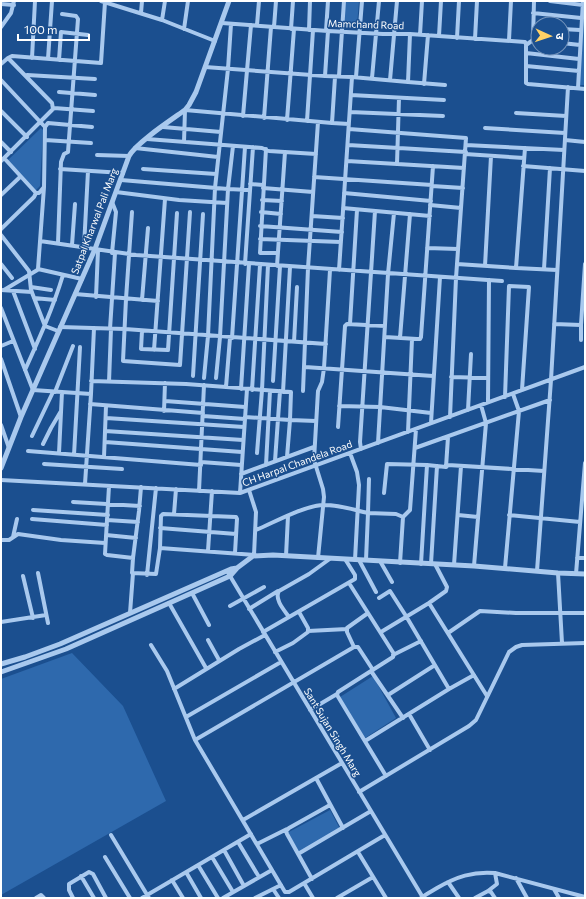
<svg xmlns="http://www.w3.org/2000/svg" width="586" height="899" viewBox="0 0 586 899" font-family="Commissioner,'Noto Sans Devanagari',sans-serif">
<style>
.green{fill:#2e69ad}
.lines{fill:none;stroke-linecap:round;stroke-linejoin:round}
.minor{stroke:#a9c9ee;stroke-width:4}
.tertiary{stroke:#a9c9ee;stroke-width:5}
.labels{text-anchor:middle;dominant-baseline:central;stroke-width:3;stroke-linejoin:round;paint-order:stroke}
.street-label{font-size:10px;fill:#fff;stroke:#1b4f8f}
</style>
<rect width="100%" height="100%" fill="#1b4f8f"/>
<path class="green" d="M345 1H359L357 25 344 24Z
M582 6 585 7V85H578Z
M41 128 43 130 40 186 34 192 7 161Z
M72 653 123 706 166 801 1 895V679Z
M373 676 396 718 365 738 340 697Z
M330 810 340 829 299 855 287 833Z"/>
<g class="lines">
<path class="minor" d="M101 1 162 20 215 41
M550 1 583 5
M1 4 14 5
M141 13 142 1
M533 13 581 18
M162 20 165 1
M222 23 328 31 383 34H410L525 42 526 44V83L528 84 585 89
M257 25 259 1
M1 27 11 13 14 1
M274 27 276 1
M184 29 188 1
M291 29 293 1
M562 29 580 30
M309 30 310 1
M326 31 328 1
M420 35 422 1
M439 36 441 1
M457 38 459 1
M475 39 477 1
M509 40 511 1
M562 43 580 45
M526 45 533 40 534 1
M526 53 579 59
M8 58 52 103 53 109
M32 58 35 1
M48 59 52 1
M59 60 61 32 88 35
M1 64 8 58 12 56 101 63 105 2
M526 66 579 71
M205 67 325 76 352 77 408 82 410 34
M27 75 95 79
M325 76 328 31
M339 76 344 1
M356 77 362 1
M372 78 379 1
M1 80 45 127 44 187 38 269 82 279
M390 80 397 1
M408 82 445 85
M424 84 428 35
M578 88 583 1
M59 92 95 95
M351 95 444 100
M1 111 27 137
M350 112 443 116
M516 113 566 116
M243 116 251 25
M264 118 271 27
M287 120 294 29
M307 121 313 30
M332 123 349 124
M45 127 48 123 92 127
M163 127 221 132
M485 128 565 133
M349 129 466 138 456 278 450 417
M147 139 262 148 269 151 316 154
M45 140 91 143
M565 140 585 142
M1 142 11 152
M184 142 185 110 332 123 335 77
M348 145 466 152
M466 145 564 150
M233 146 228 189 249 190
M135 148 218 157
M525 148 516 268 557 270
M266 149 260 253H278
M465 154 524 158
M97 155 129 156
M4 158 36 193
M1 161 54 108 93 111
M347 161 464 168
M397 164 399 98
M523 166 585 171
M60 169 123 173
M143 169 216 174
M314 177 432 185
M121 180 228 189 220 337 216 378
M250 184 263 185
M432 186 463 188
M263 188 313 192
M116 192 179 200 227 203
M344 193 431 201
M1 195 20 177
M262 200 282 201
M430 205 461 208
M343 208 430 216
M132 212 126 299 123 361 180 365 190 212
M261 212 281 214
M312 216 343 218
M260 226 342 232
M1 229 34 197 36 193H39L44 187
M1 235 29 271 31 290 45 326 58 331
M260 239 341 242
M40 241 136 255 502 281
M58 243 61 162 64 154 68 152 78 19 76 16 62 14
M72 245 75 204
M84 247 88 171
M427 248 458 249
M112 253 116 212 112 202
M1 264 12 278
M245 264 253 147
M457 264 516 268
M277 266 285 152
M485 266 491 156
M544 269 550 168
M339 270 352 77
M31 287 51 290
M1 290 32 292
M4 290 39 269
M13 291 35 349
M75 294 158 301
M96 297 98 250
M34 298 55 300
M142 300 148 228
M1 308 33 390 91 394 94 328
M350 324 357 210
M554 324 581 325 585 264
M60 327 125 329 326 344
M110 329 115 253
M142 331 141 349 168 350 177 213
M385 337 417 339H420L421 337 433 166
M232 338 245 147
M400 338 410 214
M581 340V325
M294 342 297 287
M1 346 13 341
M154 350 165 199
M1 359 21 417
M305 367 433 376
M25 370C39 339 53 308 63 275
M193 376 203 214
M451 377 488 378
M204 378 208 336 215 188 228 69 231 24
M91 381 186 384 291 392 290 420 316 421
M273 381 280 266
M109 382 111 329
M226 387 230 338
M241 389 249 264
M252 390 260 265
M303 391 308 268 318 122
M55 392 73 346
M283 392 290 267
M505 397 509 286 529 287 522 390
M165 401 245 407
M488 402 489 280
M90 404 203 413
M339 406 380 407 431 413
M468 410 471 354
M164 411 165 383
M203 416 245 419
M245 417 290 420 287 457
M106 418 244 427
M431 423 440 277
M1 425 9 448
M338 427 345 326 347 324 385 326
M105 431 243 440
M408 432 412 339
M32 436 53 392
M105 442 242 452
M378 443 388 274 394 213
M43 444 51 428 61 411
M415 448 550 400
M361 449 360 442 375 211
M28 451 201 465
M59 453 62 392
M257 453 262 390 268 265
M350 453 357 472 359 485 355 560
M74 455 80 347
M104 457 106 406
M275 461 280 391
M201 462 241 465
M44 464 122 469
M266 465 270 391
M446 467 448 437
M241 474 314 447
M1 480 240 493 585 367
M85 484 91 394
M109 486 105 554 107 555 133 558
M141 487 139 511 133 558 132 573 156 574 160 548 161 516 163 514 236 517 237 519 235 553
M249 490 256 512 254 555
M199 491 204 385
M240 493 247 389
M384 493 387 464 427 465 446 467 448 465 544 471
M73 502 140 506
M33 510 108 515
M174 514 176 489
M458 515 478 517
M509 515 580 522
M32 519 107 525
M107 520 138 522
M160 528 236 534
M256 530C275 522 301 507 322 505 337 504 354 510 368 513L369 479
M106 535 136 538
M13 537 17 519
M1 540H9L18 534 61 540 105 543
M160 548 255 555
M208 551 212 491
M286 556 288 516
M318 558 324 497 323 489 314 460 318 391 322 382 324 368 330 270
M577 558H585
M359 560 376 592
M366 560 368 513 396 514 403 517
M380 561 392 582
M400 563 403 517 410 510 416 429
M421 564 427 465
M431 564 437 466
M454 565 461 466
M474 566 486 423 481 405
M505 568 519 411 513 394
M227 571 422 896
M537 571 551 380 568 87
M38 573 48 623
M558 573 562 643
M576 574 585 463
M147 575 156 488
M23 576 33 618
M349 583 394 654 393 657 338 692 337 695 386 776
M192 593 209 625
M379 598 390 591 406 616 449 689
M169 603 206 668
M429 603 487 696
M230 606 264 587
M249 609 278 591
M130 613 133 573
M289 617C284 610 274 599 279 591L309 574 331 558
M1 622 46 615
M308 631 347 629
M263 632 355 579V575L345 559
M381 632 429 603 446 591 447 587 435 564
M448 633 480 611 516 613H585
M208 640 219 660
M151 645 167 671 195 740 285 892H289L385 835
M354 647 347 632V628L368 613
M275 652 293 643 308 632V628L299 612
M393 655 421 641
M371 671 403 718
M174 689 239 649 265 635
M388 695 435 665
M310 710 337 694
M409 714 430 750
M186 717 281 662
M195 740 354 647H358L373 670
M365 741 449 689 474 675
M316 778 343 828
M359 792 469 726 476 720 509 652 516 647 522 645 585 643
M243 820 342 763
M111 835 149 898
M238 842 259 877
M257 844 287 829
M224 850 244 886
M358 852 386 898
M298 854 371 811
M105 857 130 898
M212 857 233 892
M198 865 218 898
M186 872 201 898
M81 876 94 898
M516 878 527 898
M312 879 287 834 286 831 289 828 330 805
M172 880 183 898
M448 882 459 898
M304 883 313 898
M273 889 279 898
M554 889 559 898
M488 891 497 884 495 873
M36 898 41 895 44 898
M73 898 69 890V884L89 872 93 874 106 898
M142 898 251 834
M223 898 272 870
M255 898 281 885
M337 898 373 877
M421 898C426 894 432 891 437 888 456 877 473 871 495 873L585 897
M475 898 488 891 491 892 495 898"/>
<path class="tertiary" d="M1 468 21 417 95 249 129 156C136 143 171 120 185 110L189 105 196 92 229 1
M1 664 25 657 60 644 231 569 237 568
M1 672 66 649 230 576 237 568 253 556 273 555 474 566 558 573 585 574"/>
</g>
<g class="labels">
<g class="street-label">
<text transform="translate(366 24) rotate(2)">Mamchand Road</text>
<text transform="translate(94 221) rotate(-69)">Satpal Kharwal Pali Marg</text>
<text transform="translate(297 463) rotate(-20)">CH Harpal Chandela Road</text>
<text transform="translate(333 732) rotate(59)">Sant Sujan Singh Marg</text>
</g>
</g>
<rect width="586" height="899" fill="none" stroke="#ffffff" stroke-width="4"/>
<g transform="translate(550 36) rotate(93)"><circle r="19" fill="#1b4f8f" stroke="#7695bc"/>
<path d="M0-3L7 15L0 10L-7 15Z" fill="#ffd166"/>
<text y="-6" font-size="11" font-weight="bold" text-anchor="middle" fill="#ffffff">उ</text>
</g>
<path d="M18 34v6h71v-6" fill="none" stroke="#ffffff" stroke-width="2"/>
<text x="24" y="34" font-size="12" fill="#ffffff" stroke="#1b4f8f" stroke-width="3" paint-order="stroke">100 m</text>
</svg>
